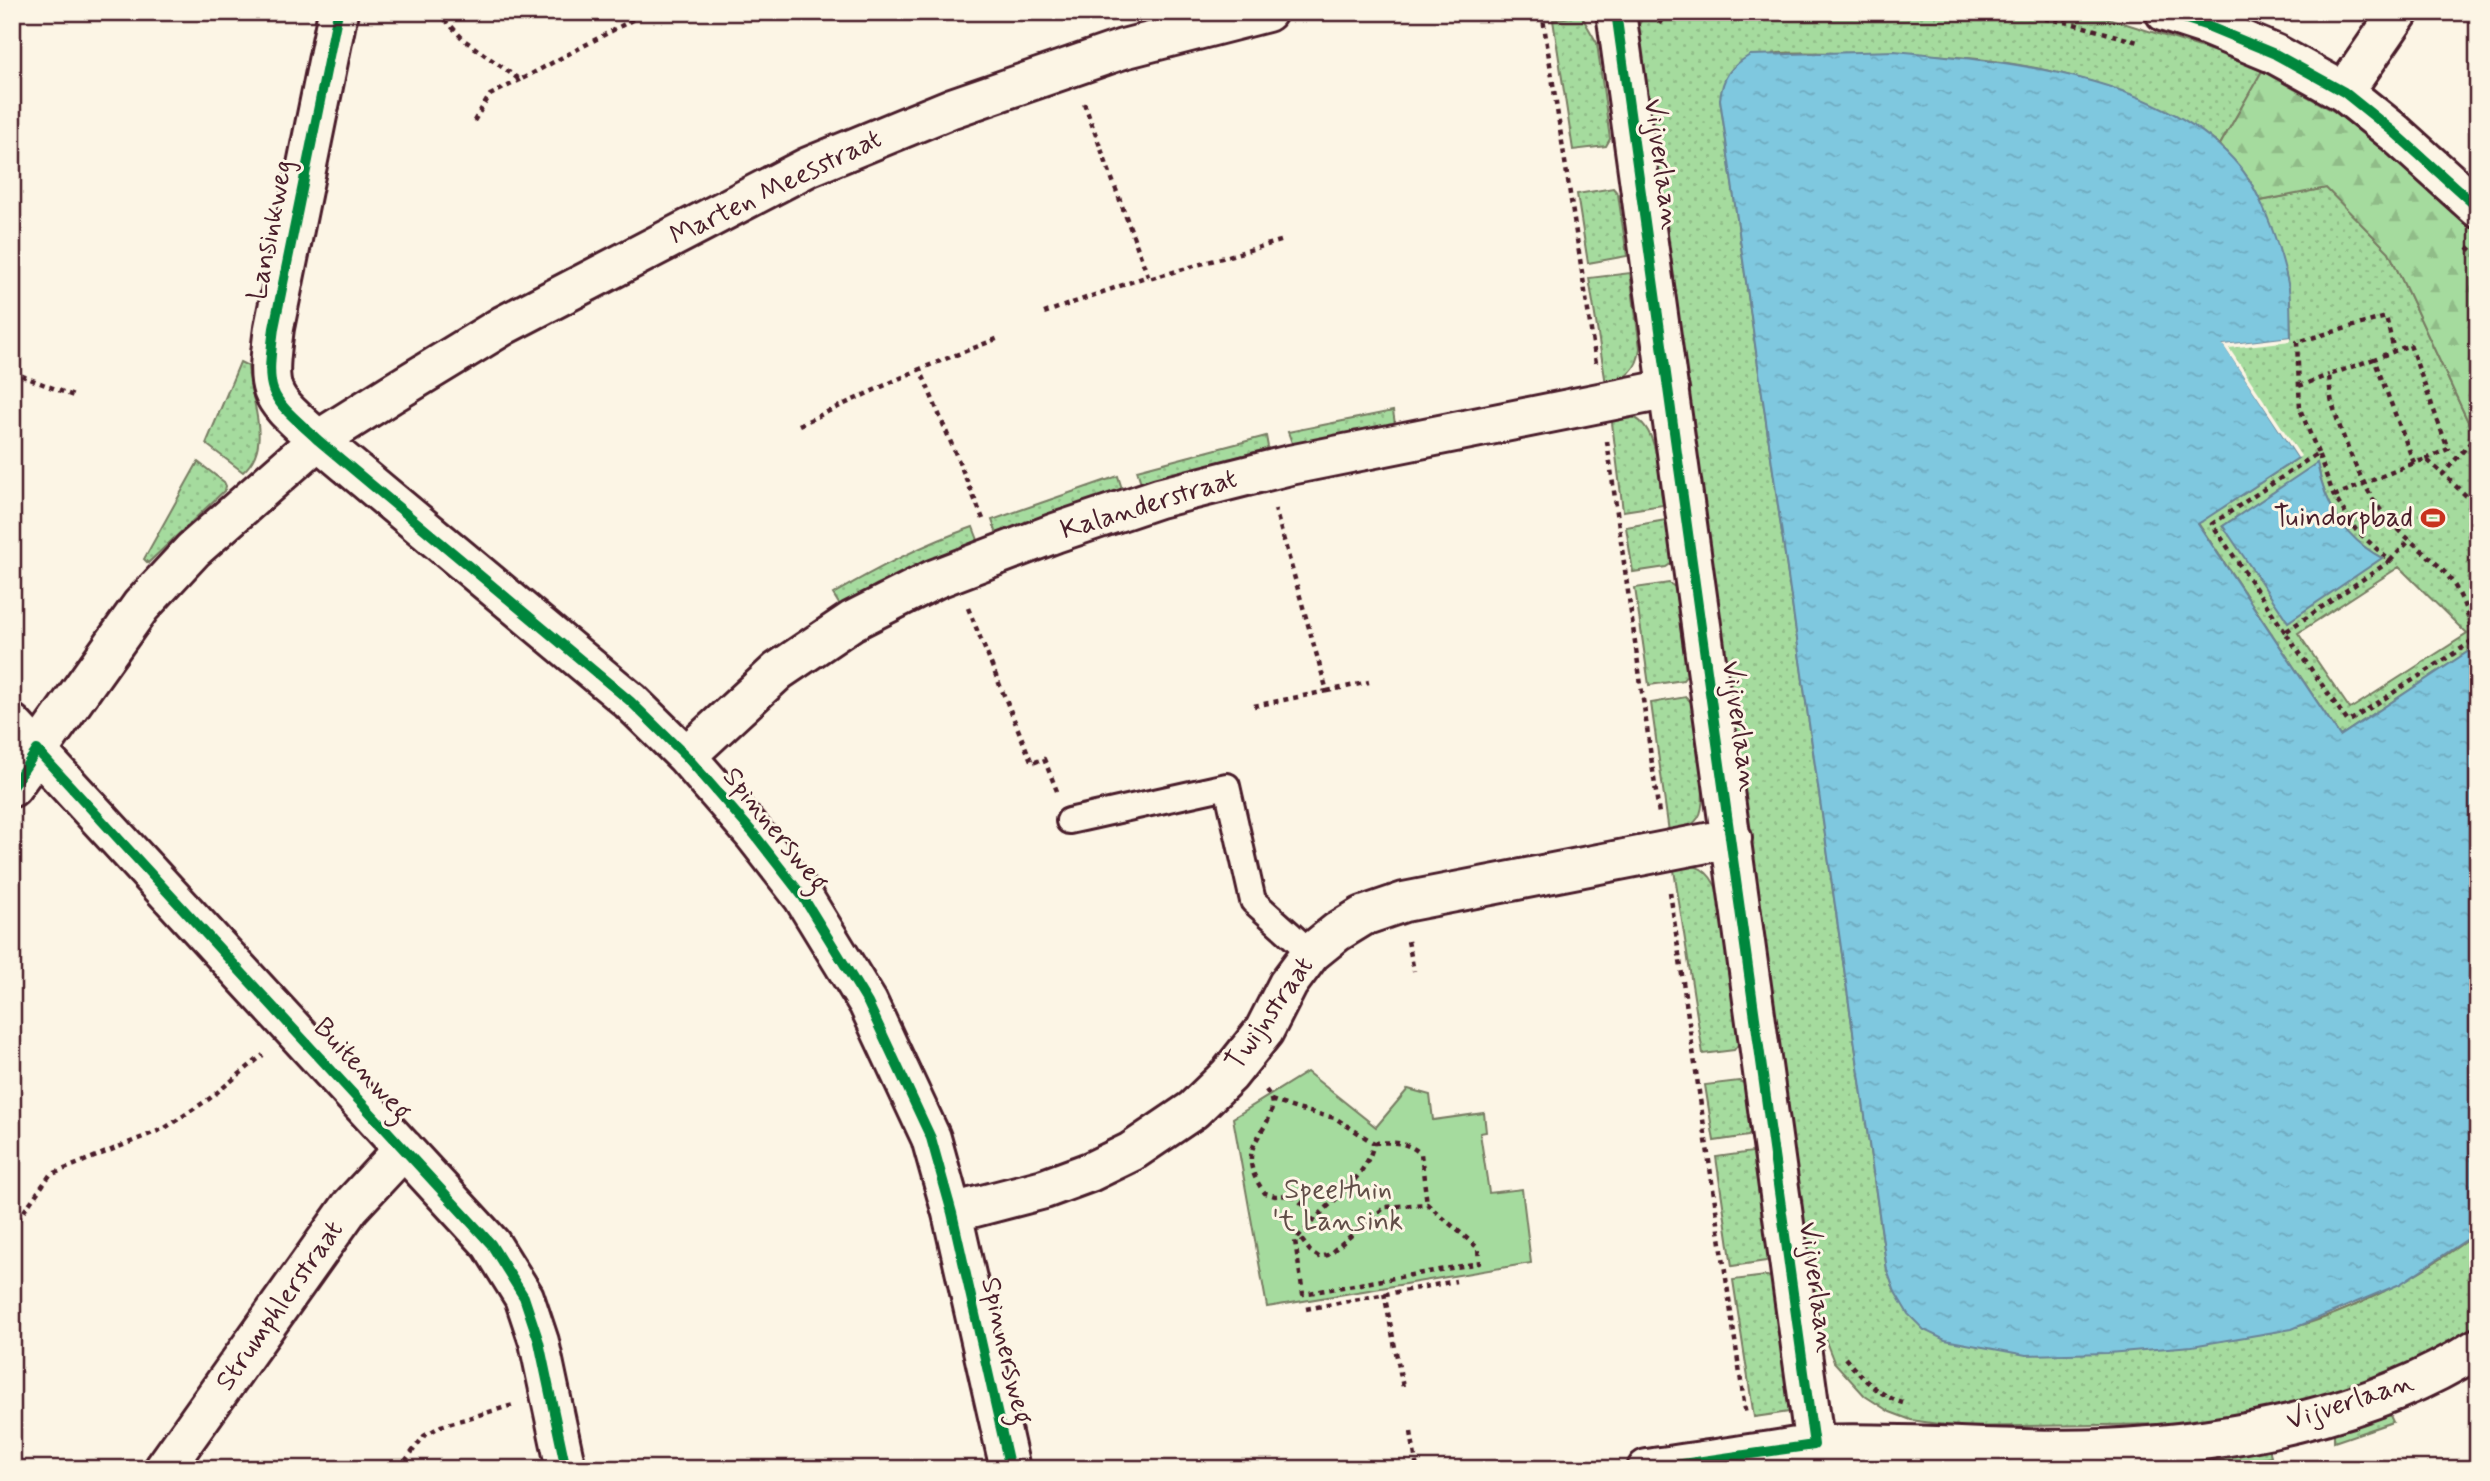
<svg xmlns="http://www.w3.org/2000/svg" width="2490" height="1481" viewBox="0 0 2490 1481" font-family="Mynerve,sans-serif">
<style>
.grass{fill:url(#grass-dots);stroke:#787d64;stroke-width:2;fill-rule:evenodd}
.forest{fill:url(#forest-firs);stroke:#787d64;stroke-width:2}
.green{fill:#a5db9e;stroke:#787d64;stroke-width:2}
.water{fill:url(#water-ripples);stroke:#6a8497;stroke-width:2}
.pier{fill:#fcf5e5}
.lines{fill:none;stroke-linecap:round;stroke-linejoin:round}
.service-casing{stroke:#4a1f2b;stroke-width:30}
.minor-casing{stroke:#4a1f2b;stroke-width:44}
.path{stroke:#4a1f2b;stroke-width:4.5;stroke-dasharray:5 5;stroke-linecap:butt}
.service{stroke:#fcf5e5;stroke-width:24}
.minor{stroke:#fcf5e5;stroke-width:38}
.cycleway-casing{stroke:#fcf5e5;stroke-width:15}
.cycleway{stroke:#00873e;stroke-width:10}
.labels{text-anchor:middle;dominant-baseline:central;stroke-width:6;stroke-linejoin:round;paint-order:stroke}
.street-label{font-size:28px;fill:#4a1f2b;stroke:#fcf5e5}
.poi-label{font-size:28px;fill:#4a1f2b;stroke:#fcf5e5;text-anchor:end}
.park-label{font-size:28px;fill:#614e48;stroke:#fcf5e5}
</style>
<defs>
<pattern id="grass-dots" width="8" height="8" patternUnits="userSpaceOnUse" patternTransform="scale(1.75)"><rect width="8" height="8" fill="#a5db9e"/><path d="M2 2h.1M6 6h.1" fill="none" stroke="#90bc88" stroke-width="1.8" stroke-linecap="round"/></pattern>
<pattern id="forest-firs" width="22" height="20" patternUnits="userSpaceOnUse" patternTransform="scale(1.75)"><rect width="22" height="20" fill="#a5db9e"/><path d="M5 1l3.5 6h-7zM16 11l3.5 6h-7z" fill="#90bc88"/></pattern>
<pattern id="water-ripples" width="26" height="14" patternUnits="userSpaceOnUse" patternTransform="scale(1.75)"><rect width="26" height="14" fill="#7fc8df"/><path d="M2 4q2-2 4 0t4 0M15 11q2-2 4 0t4 0" fill="none" stroke="#6fabc0"/></pattern>
</defs>
<rect width="100%" height="100%" fill="#fcf5e5"/>
<filter id="ink" filterUnits="userSpaceOnUse"><feTurbulence type="fractalNoise" baseFrequency=".0143" numOctaves="2"/><feDisplacementMap in="SourceGraphic" scale="14" xChannelSelector="R" yChannelSelector="G"/><feConvolveMatrix kernelMatrix="1 2 1 2 8 2 1 2 1" color-interpolation-filters="sRGB"/></filter>
<g filter="url(#ink)">
<path class="grass" d="M1645 12H2088L2232 57 2262 71 2220 145C2118 66 1962 50 1837 53 1824 53 1784 51 1773 54 1763 57 1730 91 1720 99L1887 1270 1895 1292 2262 1334C2335 1323 2419 1277 2478 1232V1327L2433 1352 2366 1383 2266 1409 2180 1424 1959 1427 1911 1420 1890 1412 1865 1396 1834 1362 1817 1319 1637 45 1638 27Z
M1581 15 1597 43 1610 139 1606 146 1573 150 1553 20Z
M1613 188 1618 194 1627 256 1588 263 1577 194Z
M2326 188 2389 252 2478 443V645L2340 736 2198 523 2298 458 2223 345 2291 337 2289 289 2277 246 2260 201ZM2317 464C2325 505 2344 538 2381 558L2223 526ZM2399 567 2467 634 2350 709 2298 633Z
M1630 273 1640 348C1638 370 1626 379 1606 384L1589 278Z
M240 362 248 366C250 400 274 445 243 472L206 444Z
M1393 411 1395 424 1296 444 1292 443 1288 432Z
M1611 415C1618 416 1626 415 1633 417 1660 428 1659 481 1663 505L1623 511Z
M1266 436 1268 447 1266 449 1141 483 1137 470Z
M198 462 224 482 226 486 225 490 148 563 144 559Z
M1118 476 1122 489 997 534 992 520Z
M1666 520 1672 563 1666 567 1633 572 1626 527Z
M973 527 978 540 876 585 841 607 833 594C878 568 923 544 973 527Z
M1669 583 1675 587 1687 675 1683 680 1649 685 1635 588Z
M1686 697 1691 702C1694 725 1711 801 1698 818 1691 828 1680 830 1669 832L1651 703Z
M1673 864C1697 864 1709 868 1718 892L1740 1042 1734 1050 1703 1054Z
M1739 1081 1746 1084 1753 1131 1748 1136 1714 1141 1705 1085Z
M1752 1152 1756 1156 1771 1255 1766 1261 1732 1266 1716 1157Z
M1766 1276 1771 1277 1774 1280 1791 1404 1789 1412 1754 1417 1733 1280Z
M2388 1411 2393 1422 2334 1442V1431Z
M2269 1446 2271 1457 2214 1468 2213 1456Z"/>
<path class="forest" d="M2262 71 2335 112 2390 154 2478 231V443L2389 252 2326 188 2260 201 2249 179 2220 145Z"/>
<path class="green" d="M1307 1072 1376 1127 1408 1089 1430 1095 1433 1120 1484 1113 1486 1132 1480 1133 1489 1193 1522 1189 1531 1263 1267 1307 1233 1118Z"/>
<path class="water" d="M1895 51C2005 61 2164 75 2240 167 2262 194 2283 254 2289 289 2291 305 2290 322 2291 337L2224 345 2298 458 2198 524 2340 736 2478 645V1232L2400 1284 2292 1329 2192 1346 2108 1353 2026 1355 1945 1340 1924 1330 1908 1314 1895 1292 1887 1270 1720 99C1723 76 1730 67 1750 55Z
M2317 463C2325 505 2344 538 2382 558L2288 622 2223 526Z"/>
<path class="pier" d="M2291 337V341L2229 348 2301 456 2298 458 2223 345Z"/>
<g class="lines">
<g class="service-casing">
<path id="service" d="M1069 821 1227 786 1253 901 1311 953"/>
</g>
<g class="minor-casing">
<path id="minor" d="M338 12 274 328C265 397 269 395 318 440L630 701 686 756 754 834 803 897 868 1003 931 1138 952 1213 1010 1469
M1616 12 1818 1469
M2165 12 2205 25 2275 54 2344 92 2395 133 2478 208
M2344 92 2399 12
M12 724 491 1244 524 1297 539 1342 566 1469
M686 756 778 671 852 621 935 579 1055 533 1159 498 1290 465 1669 389
M12 787 141 606 193 550 318 440 391 394 504 325 808 167 952 108 1123 49 1267 12
M952 1213 1044 1189 1090 1172 1131 1152 1193 1110 1229 1075 1264 1031 1288 984 1311 953 1337 932 1363 916 1404 902 1732 838
M164 1469 350 1207 404 1149
M1647 1469C1684 1464 1721 1458 1757 1453 1777 1451 1796 1446 1815 1445 1911 1441 2007 1453 2102 1449 2229 1443 2370 1417 2478 1348"/>
</g>
<path class="path" d="M438 12 464 40 520 80 647 12
M1542 12 1596 363
M2005 12 2070 23 2138 42
M1659 24 1666 12
M1084 103 1149 279 1284 240
M474 121 490 95 520 80
M2468 247 2478 256
M12 275 18 262
M1044 313 1148 276
M12 372 76 397
M2299 386 2329 375
M799 425 920 369
M2478 434 2443 474 2478 507
M1607 441 1659 814
M2318 453 2300 409 2297 342 2386 317 2394 351
M2426 459 2448 449 2410 345 2374 359 2414 463 2426 459 2443 474
M2334 496 2414 463
M983 519 920 369 999 338
M2390 561 2411 539
M968 608 1032 763 1044 759 1057 791
M2285 632 2212 524 2318 453 2334 496 2356 530 2390 561 2285 632 2348 722 2473 641C2461 564 2427 564 2383 513 2362 487 2343 439 2333 406 2330 397 2330 385 2329 375L2374 359
M1327 691 1369 682
M1254 706 1327 691 1275 509
M1670 892 1746 1416
M1408 941 1414 971
M1266 1090C1285 1115 1252 1133 1251 1157 1250 1170 1257 1183 1265 1193L1275 1196 1291 1195C1301 1202 1310 1209 1312 1222L1295 1241 1303 1294 1479 1263 1478 1248 1427 1204 1385 1207 1328 1255 1319 1257 1310 1251 1298 1235
M1271 1100 1297 1109 1335 1118 1374 1143C1367 1176 1335 1198 1313 1221
M1374 1143C1391 1142 1407 1141 1421 1154L1427 1204
M12 1228 50 1175 165 1128 209 1099 263 1055
M1384 1293 1403 1387
M1306 1309 1456 1281
M1845 1358C1862 1378 1878 1395 1903 1403
M1411 1432 1417 1469
M399 1469 424 1436 441 1426 513 1405"/>
<use href="#service" class="service"/>
<use href="#minor" class="minor"/>
<g class="cycleway-casing">
<path id="cycleway" d="M338 12 274 328C265 397 269 395 318 440L630 701 686 756 754 834 803 897 868 1003 931 1138 952 1213 1010 1469
M1616 12 1814 1445 1647 1469
M2165 12 2205 25 2275 54 2344 92 2395 133 2478 208
M12 787 37 750 491 1244 524 1297 539 1342 566 1469"/>
</g>
<use href="#cycleway" class="cycleway"/>
</g>
</g>
<defs>
<g id="stadium-bare" transform="scale(1.89)"><path d="M0-5a6.5 5 0 1 0 0 10a6.5 5 0 1 0 0-10ZM-3.5-1.8h7v3.6h-7Z" fill="#c8321e" stroke="#fcf5e5" stroke-width="2.5" paint-order="stroke"/></g>
</defs>
<g fill-rule="evenodd">
<use href="#stadium-bare" x="2433" y="518"/>
</g>
<g class="labels">
<g class="street-label">
<text transform="translate(1661 164) rotate(82)">Vijverlaan</text>
<text transform="translate(776 188) rotate(-26)">Marten Meesstraat</text>
<text transform="translate(271 230) rotate(-79)">Lansinkweg</text>
<text transform="translate(1149 505) rotate(-17)">Kalanderstraat</text>
<text transform="translate(1739 726) rotate(82)">Vijverlaan</text>
<text transform="translate(775 830) rotate(51)">Spinnersweg</text>
<text transform="translate(1270 1014) rotate(-55)">Twijnstraat</text>
<text transform="translate(362 1070) rotate(47)">Buitenweg</text>
<text transform="translate(1816 1287) rotate(82)">Vijverlaan</text>
<text transform="translate(280 1306) rotate(-55)">Strumphlerstraat</text>
<text transform="translate(1006 1351) rotate(77)">Spinnersweg</text>
<text transform="translate(2350 1402) rotate(-18)">Vijverlaan</text>
</g>
<g class="poi-label">
<text x="2413" y="518">Tuindorpbad</text>
</g>
<g class="park-label">
<text x="1338" y="1190">Speeltuin<tspan x="1338" dy="32">'t Lansink</tspan></text>
</g>
</g>
<rect width="2490" height="1481" fill="none" stroke="#fcf5e5" stroke-width="42"/>
<rect x="21" y="21" width="2448" height="1439" fill="none" stroke="#4a1f2b" stroke-width="2.5" filter="url(#ink)"/>
</svg>
